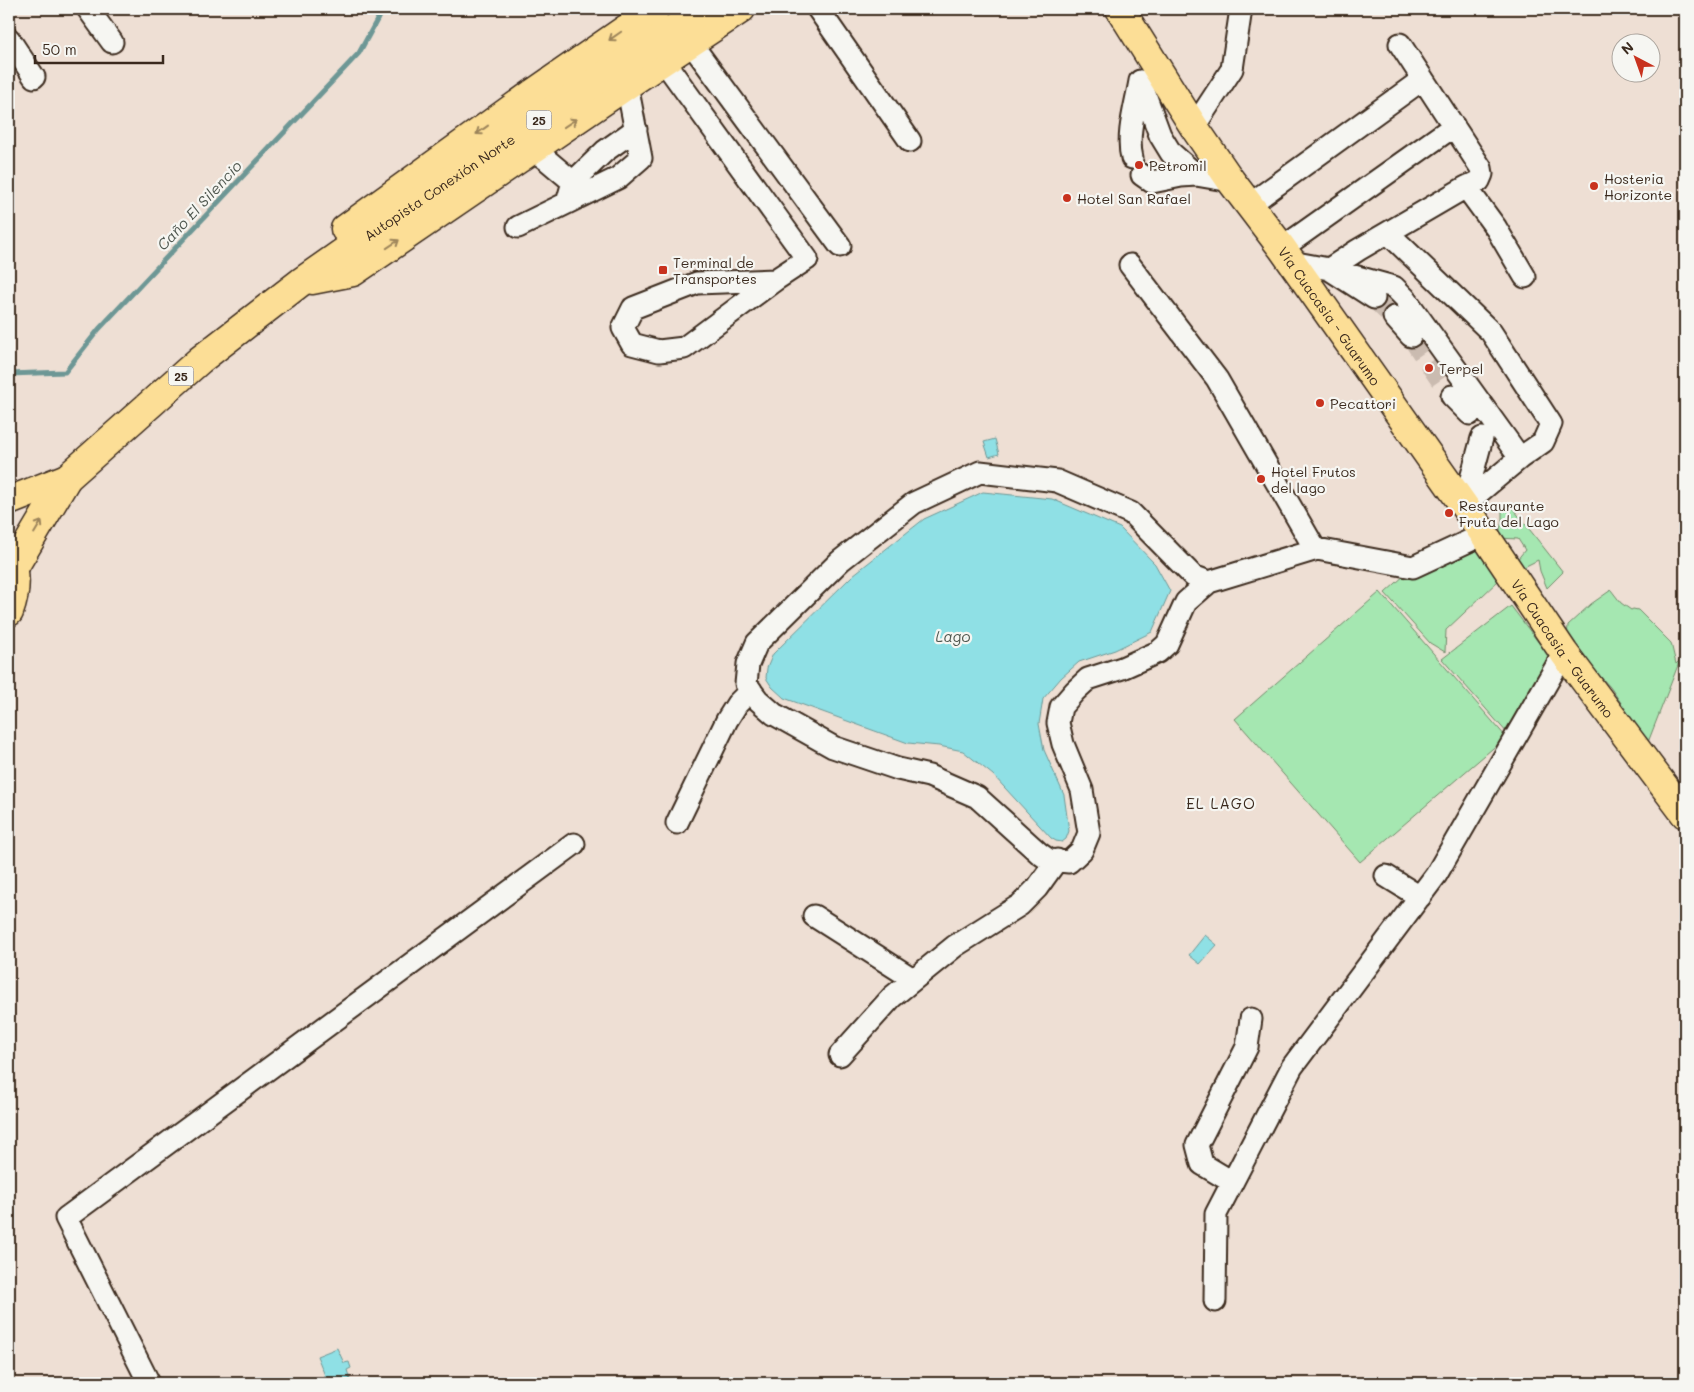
<svg xmlns="http://www.w3.org/2000/svg" width="1694" height="1392" viewBox="0 0 1694 1392" font-family="Mali,sans-serif">
<style>
.green{fill:#a5e7b1;stroke:#708868}
.water{fill:#8fe0e5;stroke:#6d9795}
.lines{fill:none;stroke-linecap:round;stroke-linejoin:round}
.stream{stroke:#6d9795;stroke-width:5}
.minor-tunnel{stroke:#cabbb0;stroke-width:21;stroke-dasharray:21 11;stroke-linecap:butt}
.minor-casing{stroke:#3b2a1e;stroke-width:25}
.major-casing{stroke:#3b2a1e;stroke-width:31}
.highway-casing{stroke:#3b2a1e;stroke-width:31}
.minor{stroke:#f6f6f2;stroke-width:21}
.major{stroke:#fcde96;stroke-width:28}
.highway{stroke:#fcde96;stroke-width:28}
.oneway{stroke:#9c845a}
.poi-dot{fill:#c8321e;stroke:#f6f6f2;stroke-width:2}
.labels{text-anchor:middle;dominant-baseline:central;stroke-width:4.5;stroke-linejoin:round;paint-order:stroke}
.shield{fill:#f6f6f2;stroke:#73675e;stroke-width:1}
.shield-label{font-size:12px;font-weight:bold;fill:#3b2a1e}
.poi-label{font-size:14px;fill:#3b2a1e;stroke:#f6f6f2;text-anchor:start}
.street-label{font-size:14px;fill:#3b2a1e;stroke:#f6f6f2}
.water-label{font-size:15px;font-style:italic;fill:#505850;stroke:#f6f6f2}
.neighbourhood-label{font-size:15px;letter-spacing:1px;fill:#3b2a1e;stroke:#f6f6f2}
</style>
<rect width="100%" height="100%" fill="#eedfd4"/>
<filter id="ink" filterUnits="userSpaceOnUse"><feTurbulence type="fractalNoise" baseFrequency=".02" numOctaves="2"/><feDisplacementMap in="SourceGraphic" scale="10" xChannelSelector="R" yChannelSelector="G"/><feConvolveMatrix kernelMatrix="1 2 1 2 8 2 1 2 1" color-interpolation-filters="sRGB"/></filter>
<g filter="url(#ink)">
<path class="green" d="M1511 506 1563 572 1547 588 1540 571 1538 560 1522 568 1516 561 1525 550 1518 539 1498 538 1502 521V510Z
M1438 545H1444L1483 552 1499 580 1446 630 1445 652 1430 643 1385 593Z
M1611 590 1621 603 1631 610 1633 609 1638 610 1671 643 1676 664 1680 660 1645 750 1628 713 1610 687 1567 640 1568 625 1591 604Z
M1380 592 1506 737 1360 862 1235 719Z
M1511 606 1551 659 1508 734 1442 659Z"/>
<path class="water" d="M995 439 999 454 989 457 984 442Z
M983 492 1052 499 1120 528 1155 564 1170 591 1152 632 1115 650 1079 662 1061 678 1043 699 1039 724 1044 750 1064 795 1069 831 1066 839 1062 842 1056 841 1051 838 993 775 963 751 939 746 908 743 784 698 772 687 766 678 767 668 773 654 853 575 924 519Z
M1205 935 1217 945 1200 964 1189 955Z
M337 1348 344 1363 349 1362 351 1368 347 1370 351 1383H328L317 1356Z"/>
<g class="lines">
<path class="stream" d="M9 374 65 372 99 329 359 53 383 9"/>
<path class="minor-tunnel" d="M1374 298 1394 317
M1411 336 1452 396"/>
<g class="minor-casing">
<path id="minor" d="M88 9 112 42
M818 9 910 141
M9 39 34 77
M690 42 840 246
M1400 44 1481 168 1482 174 1479 181 1466 187
M663 60 807 259 775 280 684 348 659 351 632 344 623 328 633 308 697 283 775 280
M1140 81 1160 135 1171 153 1196 175
M1194 127 1232 69 1241 9
M532 149 547 160 573 182
M1132 158C1126 135 1136 105 1140 81
M1142 175 1152 182 1181 176 1196 175 1231 181
M567 203 573 182 605 151 636 129
M1249 205 1423 79
M518 227 618 178 641 158 627 85
M1388 233 1491 332 1551 424 1543 442 1520 458 1464 505 1482 438
M1282 248 1454 126
M1291 262 1329 269 1374 298
M1130 265 1217 379 1315 549
M1329 269 1394 287 1405 298 1520 458
M1329 269 1358 250 1466 187 1496 228 1525 277
M1394 317 1411 336
M1452 396 1470 414
M1209 582 1193 576 1131 513 1057 481 980 472 914 503 840 561 757 643 748 664 746 684 758 700 774 714 833 747 898 769 929 776 977 797 1039 853 1049 860 1069 862 1082 850 1089 833 1082 790 1063 744 1058 723 1061 707 1075 691 1088 679 1122 668 1158 652 1167 644 1186 602 1209 582 1317 549 1413 567 1484 534
M677 823 727 720 737 704 751 690
M1386 876 1420 897
M814 916 913 979
M840 1055 892 997 955 946 1020 905 1037 888 1057 860
M1232 1182 1202 1164 1197 1145 1247 1047 1251 1019
M1215 1301 1216 1214 1292 1067 1436 875 1564 653
M149 1383 66 1218 574 844"/>
</g>
<g class="major-casing">
<g id="major">
<path id="s1" d="M1120 9 1194 127 1231 181 1282 248 1484 534 1564 653 1685 814"/>
</g>
</g>
<g class="highway-casing">
<g id="highway">
<path d="M345 229 532 94 655 9"/>
<path d="M312 280 353 272 627 85 741 9"/>
<path d="M9 501 67 478"/>
<path d="M9 554C17 573 16 593 9 612"/>
<path id="s2" d="M13 569 67 478 200 360 301 282 375 230 703 9"/>
</g>
</g>
<use href="#minor" class="minor"/>
<use href="#major" class="major"/>
<use href="#highway" class="highway"/>
</g>
<defs><path id="oneway-shaft" d="M-6 0H5M1.5-3L5.5 0L1.5 3" fill="none" stroke-width="1.6" stroke-linecap="round" stroke-linejoin="round" transform="scale(1.25)"/></defs>
<g class="oneway">
<use href="#oneway-shaft" transform="translate(615 36) rotate(145)"/>
<use href="#oneway-shaft" transform="translate(570 123) rotate(-34)"/>
<use href="#oneway-shaft" transform="translate(482 130) rotate(144)"/>
<use href="#oneway-shaft" transform="translate(393 244) rotate(-34)"/>
<use href="#oneway-shaft" transform="translate(38 527) rotate(-59)"/>
</g>
</g>
<g class="poi-dot">
<circle cx="1139" cy="165" r="5"/>
<circle cx="1594" cy="186" r="5"/>
<circle cx="1067" cy="198" r="5"/>
<rect x="658" y="265" width="10" height="10" rx="2.5"/>
<circle cx="1429" cy="368" r="5"/>
<circle cx="1320" cy="403" r="5"/>
<circle cx="1261" cy="479" r="5"/>
<circle cx="1449" cy="513" r="5"/>
</g>
<g class="labels">
<g class="shield">
<rect x="526.5" y="110.5" width="25" height="19" rx="4"/>
<rect x="168.5" y="366.5" width="25" height="19" rx="4"/>
</g>
<g class="shield-label">
<text x="539" y="120">25</text>
<text x="181" y="376">25</text>
</g>
<g class="poi-label">
<text x="1149" y="165">Petromil</text>
<text x="1604" y="178">Hosteria<tspan x="1604" dy="16">Horizonte</tspan></text>
<text x="1077" y="198">Hotel San Rafael</text>
<text x="673" y="262">Terminal de<tspan x="673" dy="16">Transportes</tspan></text>
<text x="1439" y="368">Terpel</text>
<text x="1330" y="403">Pecattori</text>
<text x="1271" y="471">Hotel Frutos<tspan x="1271" dy="16">del lago</tspan></text>
<text x="1459" y="505">Restaurante<tspan x="1459" dy="16">Fruta del Lago</tspan></text>
</g>
<g class="street-label">
<text stroke="none"><textPath href="#s2" startOffset="579">Autopista Conexión Norte</textPath></text>
<text stroke="none"><textPath href="#s1" startOffset="372">Vía Cuacasia - Guarumo</textPath></text>
<text stroke="none"><textPath href="#s1" startOffset="778">Vía Cuacasia - Guarumo</textPath></text>
</g>
<g class="water-label">
<text transform="translate(199 205) rotate(-47)">Caño El Silencio</text>
<text x="953" y="636">Lago</text>
</g>
<g class="neighbourhood-label">
<text x="1221" y="803">EL LAGO</text>
</g>
</g>
<rect width="1694" height="1392" fill="none" stroke="#f6f6f2" stroke-width="30"/>
<rect x="15" y="15" width="1664" height="1362" fill="none" stroke="#3b2a1e" stroke-width="2" filter="url(#ink)"/>
<g transform="translate(1636 58) rotate(319)"><circle r="24" fill="#f6f6f2" stroke="#aba49d"/>
<path d="M0-4L9 19L0 12L-9 19Z" fill="#c8321e"/>
<text y="-8" font-size="14" font-weight="bold" text-anchor="middle" fill="#3b2a1e">N</text>
</g>
<path d="M35 55v8h128v-8" fill="none" stroke="#3b2a1e" stroke-width="2.5"/>
<text x="42" y="55" font-size="15" fill="#3b2a1e" stroke="#f6f6f2" stroke-width="4" paint-order="stroke">50 m</text>
</svg>
